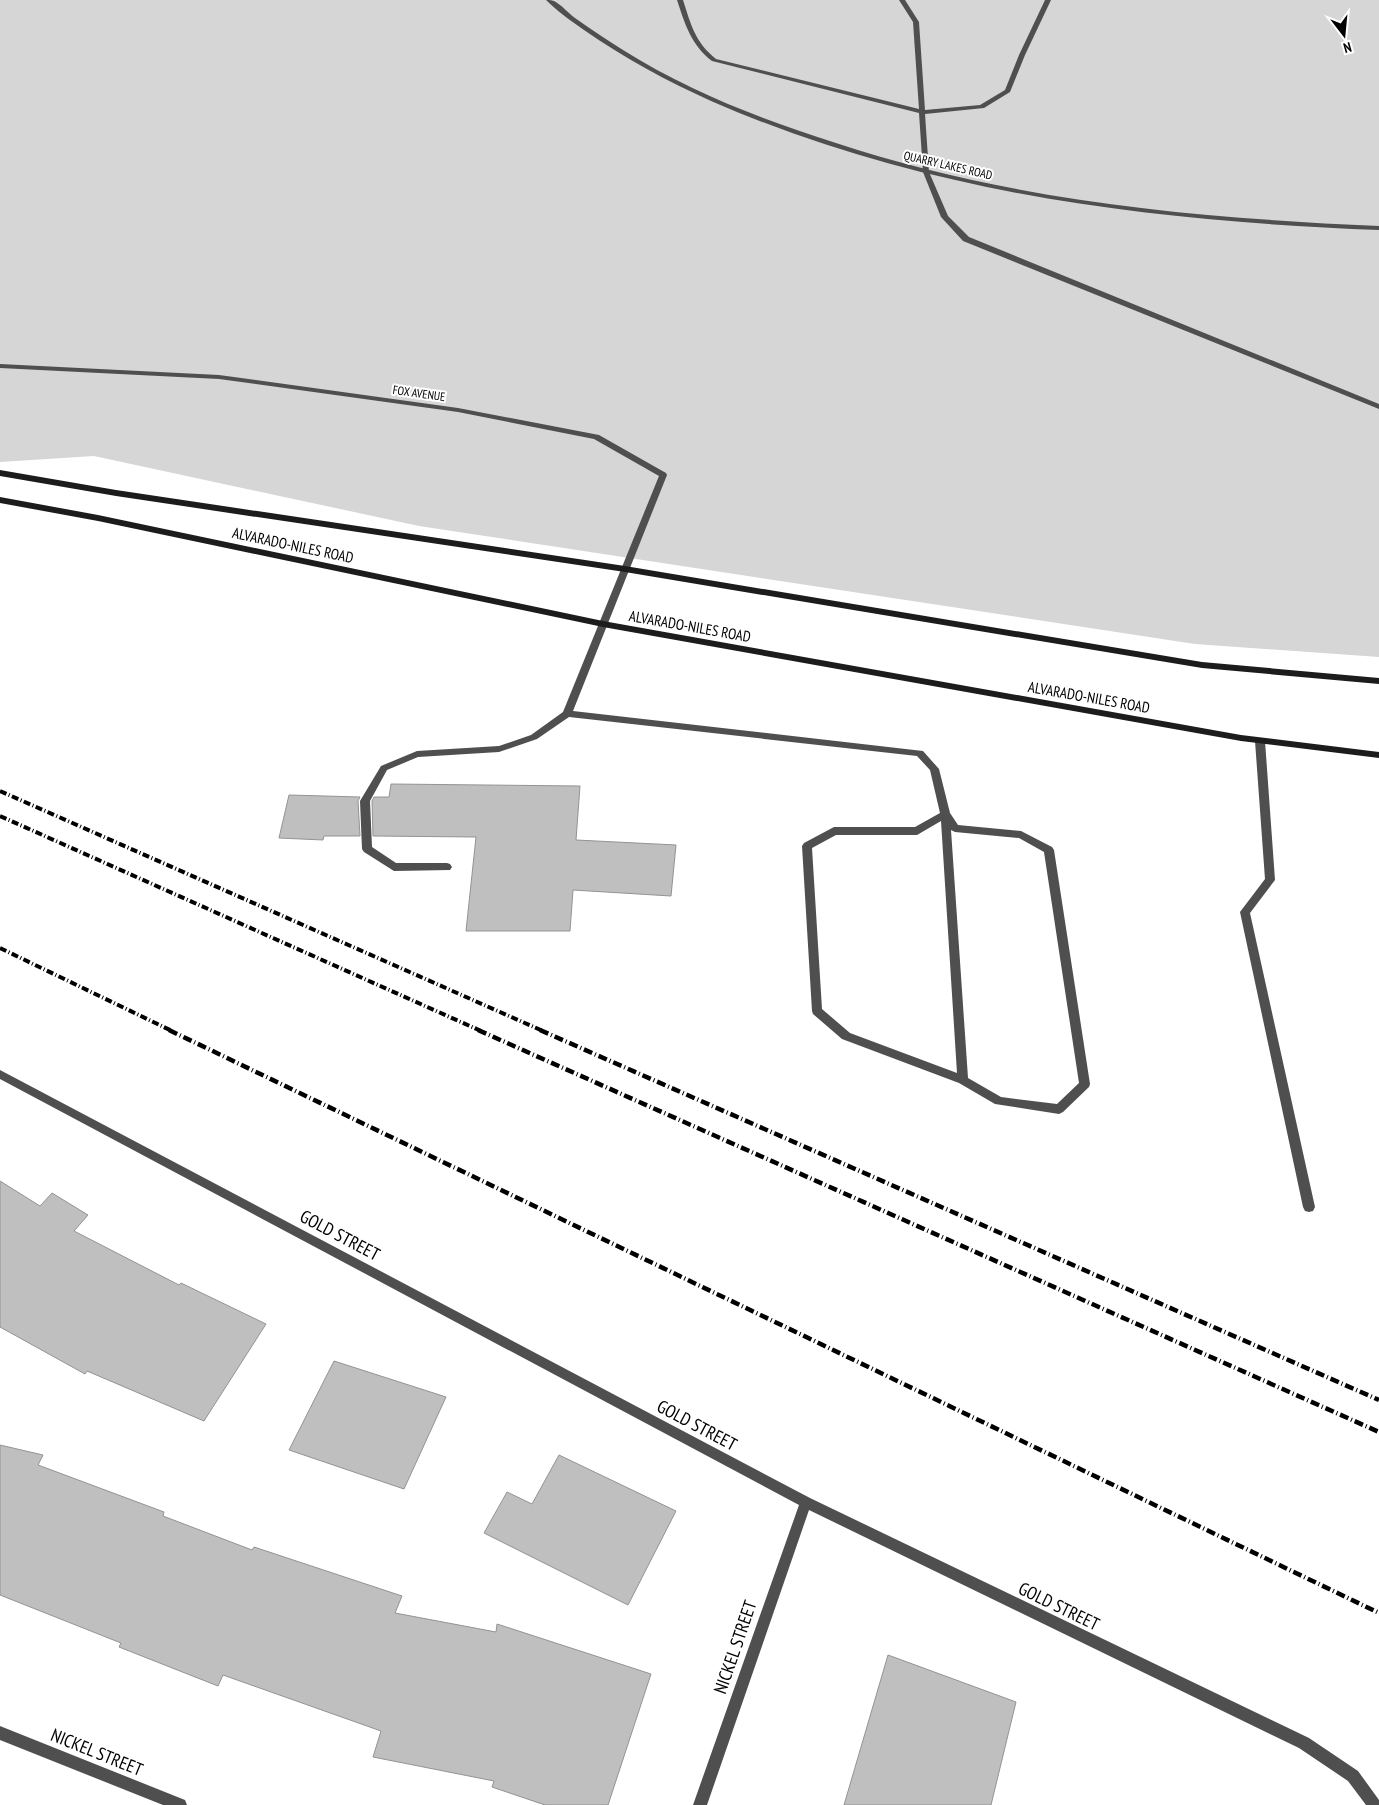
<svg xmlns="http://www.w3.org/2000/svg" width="1379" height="1805" viewBox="0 0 1379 1805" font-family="'PT Sans Narrow',sans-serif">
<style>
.green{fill:#d6d6d6}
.building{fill:#bfbfbf;stroke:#939393}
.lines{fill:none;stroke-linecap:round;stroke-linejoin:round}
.lane{fill:#4f4f4f;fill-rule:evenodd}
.street{fill:#4f4f4f;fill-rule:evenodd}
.secondary{fill:#1c1c1c;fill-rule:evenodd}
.rail-far1{stroke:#000;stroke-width:4;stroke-dasharray:7 2.5 1 2.5;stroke-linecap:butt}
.rail{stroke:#000;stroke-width:4.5;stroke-dasharray:9 3 1 3;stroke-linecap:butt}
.labels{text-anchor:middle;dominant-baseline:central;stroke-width:4;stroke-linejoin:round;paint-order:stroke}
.far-street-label{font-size:12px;fill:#000;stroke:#fff}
.street-label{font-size:15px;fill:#000;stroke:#fff}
.near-street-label{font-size:18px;fill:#000;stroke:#fff}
</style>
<rect width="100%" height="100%" fill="#fff"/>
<path class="green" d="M0 0H1379V657L1195 644 419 526 94 456 0 462Z"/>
<path class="building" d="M391 784 580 786 576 840 676 845 671 896 573 890 570 931H466L476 837 373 836 372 801 374 797H389Z
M289 795 360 797 358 801 360 836H324L323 840 279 838Z
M0 1181 40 1206 52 1193 88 1215 74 1231 179 1285 181 1283 266 1324 204 1421 87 1371 85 1374 0 1327Z
M334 1361 446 1397 404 1489 289 1450Z
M0 1445 43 1455 38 1465 164 1512 163 1516 252 1550 254 1547 402 1596 395 1613 496 1632 497 1624 651 1674 608 1805H545L492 1787 494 1781 373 1757 381 1731 223 1675 218 1686 119 1647 121 1643 0 1595Z
M559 1455 676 1511 628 1605 484 1533 507 1492 532 1504Z
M888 1655 1016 1702 991 1805H844Z"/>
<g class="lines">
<path class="lane" d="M677 0H683C691 25 695 42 716 59L919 109 913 22 899 0H905L919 22 925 110 980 105 1005 90 1019 55 1045 0H1051L1025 55 1010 92 984 108 925 114 929 172 948 216 969 237 1379 404V409L963 241 941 217 923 172 919 113 712 61C691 45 685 24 677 0Z
M0 364 219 375 458 408 599 435 666 473 667 475 573 711 923 751 939 769 950 813 958 825 1021 831 1052 847 1054 850 1090 1084 1089 1087 1063 1112 1059 1114 995 1104 959 1083 842 1039 813 1014 812 1011 802 846 804 843 834 827H915L940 813 930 770 917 756 569 717 537 739 499 752 418 757 387 770 370 801 372 847 396 863H447L450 864 452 867 450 870 394 871 364 852 362 849 360 801 381 766 417 751 499 746 531 735 563 712 659 476 594 439 458 412 219 379 0 368ZM941 821 957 1073 850 1033 822 1009 812 848 836 835H917ZM951 830 955 832 1019 838 1044 852 1079 1083 1057 1104 1001 1097 968 1078Z
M1260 738 1265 741 1275 880 1250 913 1315 1207 1313 1211 1309 1212 1305 1211 1303 1207 1240 912 1265 879 1255 741Z"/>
<path class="street" d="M546 0C550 0 551 0 554 1 562 5 568 13 575 18 590 29 606 39 623 50 688 91 763 120 836 143 1012 201 1195 218 1379 226V230C1149 221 925 194 711 101 667 81 624 58 584 30 571 21 557 11 546 0Z
M0 1070 810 1498 1309 1738 1358 1771 1379 1800V1805H1366L1348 1781 1299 1748 809 1510 707 1805H693L799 1505 0 1079Z
M0 1726 185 1800 187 1805H163L0 1740Z"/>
<path class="secondary" d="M0 470 116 490 625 566 1202 662 1379 678V684L1202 668 625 572 116 496 0 476Z
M0 497 98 515 603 621 1241 735 1379 752V758L1241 741 603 627 98 521 0 503Z"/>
<path class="rail-far1" d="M0 791 543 1031
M0 816 481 1031
M0 948 172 1031"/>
<path class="rail" d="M169 1030 1379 1613
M478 1030 1379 1432
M540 1030 1379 1400"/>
</g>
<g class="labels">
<g class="far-street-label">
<text transform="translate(948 165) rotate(13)">QUARRY LAKES ROAD</text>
<text transform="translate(419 393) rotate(8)">FOX AVENUE</text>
</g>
<g class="street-label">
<text transform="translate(293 545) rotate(12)">ALVARADO-NILES ROAD</text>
<text transform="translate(690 626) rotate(10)">ALVARADO-NILES ROAD</text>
<text transform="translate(1089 697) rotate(10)">ALVARADO-NILES ROAD</text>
</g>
<g class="near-street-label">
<text transform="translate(340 1235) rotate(28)">GOLD STREET</text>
<text transform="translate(697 1425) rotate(28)">GOLD STREET</text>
<text transform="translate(1059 1606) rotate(26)">GOLD STREET</text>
<text transform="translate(735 1647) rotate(-71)">NICKEL STREET</text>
<text transform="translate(97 1752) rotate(22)">NICKEL STREET</text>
</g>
</g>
<g transform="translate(1344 35) rotate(164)" stroke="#ffffff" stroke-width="4" paint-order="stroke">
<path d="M0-4L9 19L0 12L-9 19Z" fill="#000000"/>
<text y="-8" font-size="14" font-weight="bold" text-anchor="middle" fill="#000000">N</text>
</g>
</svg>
